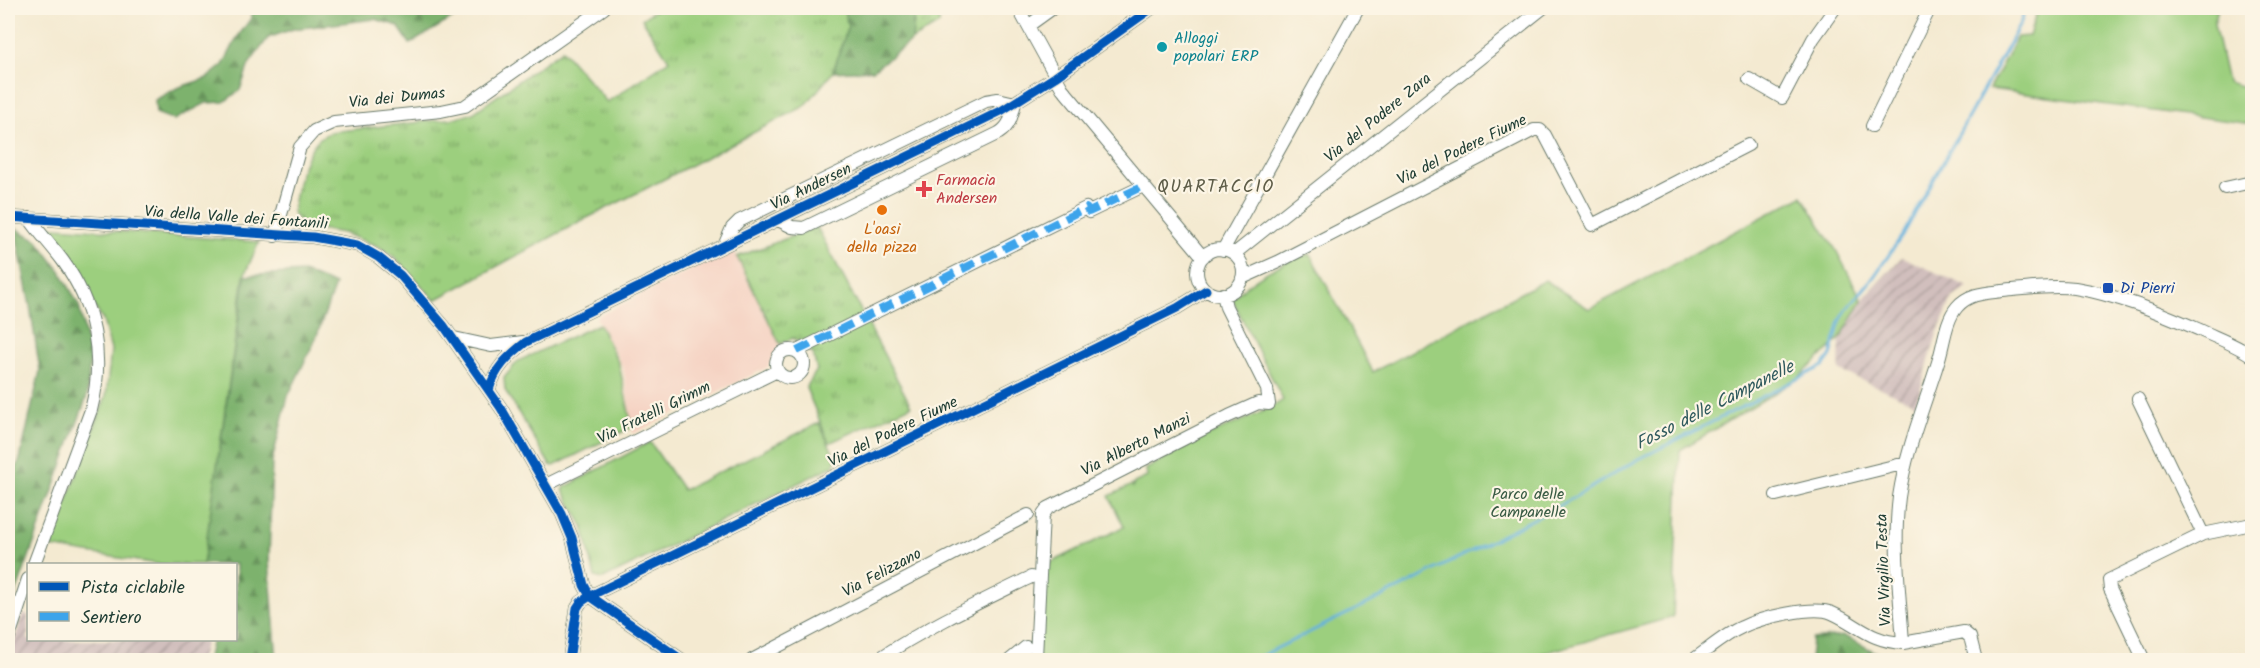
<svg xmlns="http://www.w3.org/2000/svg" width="2260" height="668" viewBox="0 0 2260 668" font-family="Kalam,sans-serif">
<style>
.built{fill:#f5d2c2}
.industrial{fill:url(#industrial-furrows)}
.grass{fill:url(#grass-tufts);stroke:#5e8659;stroke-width:1.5}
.forest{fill:url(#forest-firs);stroke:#4e7850;stroke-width:1.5}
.park{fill:#9ccf7e;stroke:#5e8659;stroke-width:1.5}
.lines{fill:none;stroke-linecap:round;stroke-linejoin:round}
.stream{stroke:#63b1dd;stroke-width:3}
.minor-casing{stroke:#6a7a6b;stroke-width:14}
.minor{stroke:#fff;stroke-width:12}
.quiet{stroke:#3da4eb;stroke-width:8;stroke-dasharray:15 8;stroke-linecap:butt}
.cycleway-casing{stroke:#fcf5e5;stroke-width:13}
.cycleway{stroke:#0057b8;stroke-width:9}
.culture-dot{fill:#0f9aa8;stroke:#fcf5e5;stroke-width:2}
.health-dot{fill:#e0444e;stroke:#fcf5e5;stroke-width:2}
.food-dot{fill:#e8710a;stroke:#fcf5e5;stroke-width:2}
.transit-dot{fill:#1a4fb4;stroke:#fcf5e5;stroke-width:2}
.labels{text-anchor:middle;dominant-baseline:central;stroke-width:4.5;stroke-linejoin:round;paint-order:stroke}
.culture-label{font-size:16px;fill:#0d838f;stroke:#fcf5e5;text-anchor:start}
.street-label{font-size:16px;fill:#1f3d34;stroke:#fcf5e5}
.health-label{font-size:16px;fill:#be3a42;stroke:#fcf5e5;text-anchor:start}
.food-label{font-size:16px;fill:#c56008;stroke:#fcf5e5}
.transit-label{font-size:16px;fill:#164399;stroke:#fcf5e5;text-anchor:start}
.park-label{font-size:16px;fill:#385a43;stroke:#fcf5e5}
.neighbourhood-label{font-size:18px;letter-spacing:1.5px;fill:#5e5d48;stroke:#fcf5e5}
.water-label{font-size:18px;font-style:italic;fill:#305a5e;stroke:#fcf5e5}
</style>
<defs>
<pattern id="industrial-furrows" width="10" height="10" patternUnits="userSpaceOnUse" patternTransform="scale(1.5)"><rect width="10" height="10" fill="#d1bfbd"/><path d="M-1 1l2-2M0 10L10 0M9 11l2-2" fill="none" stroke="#a99c9a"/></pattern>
<pattern id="grass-tufts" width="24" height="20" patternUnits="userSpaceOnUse" patternTransform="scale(1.5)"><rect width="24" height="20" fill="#9ccf7e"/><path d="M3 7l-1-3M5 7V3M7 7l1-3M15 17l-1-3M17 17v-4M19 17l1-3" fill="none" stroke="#7fa968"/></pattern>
<pattern id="forest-firs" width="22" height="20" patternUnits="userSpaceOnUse" patternTransform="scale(1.5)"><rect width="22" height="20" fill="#7db26d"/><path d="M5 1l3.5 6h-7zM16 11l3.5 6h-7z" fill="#66925a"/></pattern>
</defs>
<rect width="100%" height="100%" fill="#fcf5e5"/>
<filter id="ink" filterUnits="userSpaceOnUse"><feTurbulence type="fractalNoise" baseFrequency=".0167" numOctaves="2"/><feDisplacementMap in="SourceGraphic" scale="12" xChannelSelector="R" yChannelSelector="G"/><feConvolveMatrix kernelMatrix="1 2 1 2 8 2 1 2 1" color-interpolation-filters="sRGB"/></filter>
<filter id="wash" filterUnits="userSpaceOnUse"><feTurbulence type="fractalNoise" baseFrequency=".008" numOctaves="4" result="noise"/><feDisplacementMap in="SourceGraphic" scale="24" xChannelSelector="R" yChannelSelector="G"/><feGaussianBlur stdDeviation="1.35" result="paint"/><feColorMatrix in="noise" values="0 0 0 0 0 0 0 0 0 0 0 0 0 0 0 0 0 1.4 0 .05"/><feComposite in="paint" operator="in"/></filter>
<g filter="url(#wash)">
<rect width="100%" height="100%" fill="#f4ead1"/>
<path class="built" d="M733 249 780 344 768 367 633 434 623 368 596 317Z"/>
<path class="industrial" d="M1902 257 1968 287 1952 298 1937 334 1916 404 1839 370 1840 339 1862 300Z
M23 614 28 615V640H206L201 660H8Z"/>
<path class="grass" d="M658 8H844L848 26 833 72 805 106 645 189 579 222 435 300 396 258 378 246 343 233 308 227 302 224 293 214C293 195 304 154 318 140 321 137 326 135 330 132L457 118 473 113 562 50 607 102 669 60 642 19Z
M915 8H940L939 24 912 40Z
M817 227 911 406 829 443 806 388 817 370 813 354 793 338 780 344 737 257Z"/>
<path class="forest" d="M249 8H469L410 44 398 26 375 19 293 29 268 38 249 64 240 90 224 102 206 103 174 120 156 113 155 100 177 88 207 78 223 65 237 38 252 17Z
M844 8H915L912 40 873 70 833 72 848 26Z
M15 228 37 240 61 272 79 306 90 357 87 396 8 615V488L20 459 40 371 30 306Z
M303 272 335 285 316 338 288 396 272 461 269 561 277 660H207L212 640H236V564H203L245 276Z
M1844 636 1891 660H1810L1812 639Z"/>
<path class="park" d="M2038 8H2218L2214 24 2227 82 2252 89V124L1989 89 2017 37 2029 36Z
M1802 196 1836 250 1862 300 1840 339 1796 380 1680 450 1673 617 1519 660H1033L1046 565 1124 527 1109 496 1132 485 1133 487 1134 483 1147 477 1146 469C1166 458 1186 446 1207 436 1233 423 1260 416 1283 400L1232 299C1250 280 1284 260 1310 254L1373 372 1545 280 1589 309Z
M43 226 259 242 244 276 203 564H157L50 547 106 396 111 350 103 320Z
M599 324 619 364 632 427 554 466 550 465 505 390 504 378 518 361Z
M819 423 836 459 833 466 603 579 595 577 583 526 563 490 565 487 650 442 683 490Z"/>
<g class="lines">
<path class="stream" d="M1253 660 1402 587 1568 501 1639 459 1823 366 1831 355 1840 321 1846 310 1873 278 1904 233 2021 22 2025 8"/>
</g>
</g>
<g filter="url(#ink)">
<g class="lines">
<g class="minor-casing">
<path id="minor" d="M1018 8 1062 88 1203 257
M1028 26 1053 8
M1749 79 1782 98 1813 39 1835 8
M1872 126 1930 8
M2225 188 2252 182
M8 217 313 237 357 245 378 257 400 275 444 326 501 408 562 514 572 538 584 585 590 596 682 660
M29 218C40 234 52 246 63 261 95 305 105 357 91 410L34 564
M275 236 300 147 314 131 334 122 441 111 465 106 604 8
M724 246 732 228 739 221 986 101 998 99 1015 103C1012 116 1010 126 999 133L804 228 792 227 778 220
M1197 272a23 23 0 1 1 46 0a23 23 0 1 1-46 0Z
M1223 250 1358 8
M1234 254 1543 8
M1242 278 1278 262 1534 130H1540L1545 135 1592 225 1748 145
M454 338 491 346 523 342
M776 364a14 14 0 1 1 28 0a14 14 0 1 1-28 0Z
M797 351 1086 208 1089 212 1139 188
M489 390C495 368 508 356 526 342L1001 111 1055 77 1152 8
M2138 399 2203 534
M546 485 777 371
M1776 495 1906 463
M8 640 28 579
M1036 657 1043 515 1048 508 1229 416 1258 403 1269 404 1267 389 1226 307 1223 294
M569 660 577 608 581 602 590 596 1177 308 1206 290
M752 660 1028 515
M877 660C925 628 978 603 1031 577
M1010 660 1026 647
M1693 660C1709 649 1724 635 1742 627 1760 618 1814 605 1832 613 1859 625 1869 641 1903 643
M1976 660 1970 637 1964 632 1903 643C1900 595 1893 545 1899 497 1906 450 1924 407 1938 362 1944 345 1945 321 1957 307 1969 293 1986 293 2003 291 2026 289 2051 285 2075 288 2118 295 2160 313 2200 330 2217 338 2237 345 2252 356
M2144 660 2110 589 2109 580 2203 534 2252 524"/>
</g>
<use href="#minor" class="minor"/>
<path class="quiet" d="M797 351 1086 208 1089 212 1139 188"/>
<g class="cycleway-casing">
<path id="cycleway" d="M8 217 313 237 357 245 378 257 400 275 444 326 501 408 562 514 572 538 584 585 590 596 682 660
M489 390C495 368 508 356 526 342L1001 111 1055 77 1152 8
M569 660 577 608 581 602 590 596 1177 308 1206 290"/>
</g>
<use href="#cycleway" class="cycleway"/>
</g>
</g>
<circle class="culture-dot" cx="1162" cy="47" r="6"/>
<path class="health-dot" d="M921 180h6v6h6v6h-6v6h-6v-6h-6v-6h6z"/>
<circle class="food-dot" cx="882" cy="210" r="6"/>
<rect class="transit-dot" x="2102" y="282" width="12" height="12" rx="3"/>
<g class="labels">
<g class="culture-label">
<text x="1174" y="38">Alloggi<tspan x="1174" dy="18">popolari ERP</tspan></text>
</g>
<g class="street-label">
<text transform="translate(397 98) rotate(-6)">Via dei Dumas</text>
<text transform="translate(1378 118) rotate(-39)">Via del Podere Zara</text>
<text transform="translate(1462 150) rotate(-26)">Via del Podere Fiume</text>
<text transform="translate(811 187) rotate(-26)">Via Andersen</text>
<text transform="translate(236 218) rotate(4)">Via della Valle dei Fontanili</text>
<text transform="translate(654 413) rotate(-26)">Via Fratelli Grimm</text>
<text transform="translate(893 432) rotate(-26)">Via del Podere Fiume</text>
<text transform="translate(1136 445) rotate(-27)">Via Alberto Manzi</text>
<text transform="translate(1884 570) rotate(-92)">Via Virgilio Testa</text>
<text transform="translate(882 573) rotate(-28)">Via Felizzano</text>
</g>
<g class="health-label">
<text x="936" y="180">Farmacia<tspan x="936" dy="18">Andersen</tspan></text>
</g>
<g class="food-label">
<text x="882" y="229">L'oasi<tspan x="882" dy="18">della pizza</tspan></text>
</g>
<g class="transit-label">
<text x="2120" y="288">Di Pierri</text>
</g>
<g class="park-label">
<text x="1528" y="494">Parco delle<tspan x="1528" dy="18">Campanelle</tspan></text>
</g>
<g class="neighbourhood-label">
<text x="1216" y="187">QUARTACCIO</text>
</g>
<g class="water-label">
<text transform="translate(1715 406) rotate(-27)">Fosso delle Campanelle</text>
</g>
</g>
<rect width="2260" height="668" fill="none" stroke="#fcf5e5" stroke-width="30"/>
<rect x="27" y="563" width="210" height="78" fill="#fcf5e5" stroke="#a4ab9e" stroke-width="1.5"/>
<rect x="39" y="582" width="30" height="9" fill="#0057b8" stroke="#a4ab9e" stroke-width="1.5"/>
<text x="81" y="593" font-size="18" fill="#1f3d34">Pista ciclabile</text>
<rect x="39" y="612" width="30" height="9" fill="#3da4eb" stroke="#a4ab9e" stroke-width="1.5"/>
<text x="81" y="623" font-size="18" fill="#1f3d34">Sentiero</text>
</svg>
